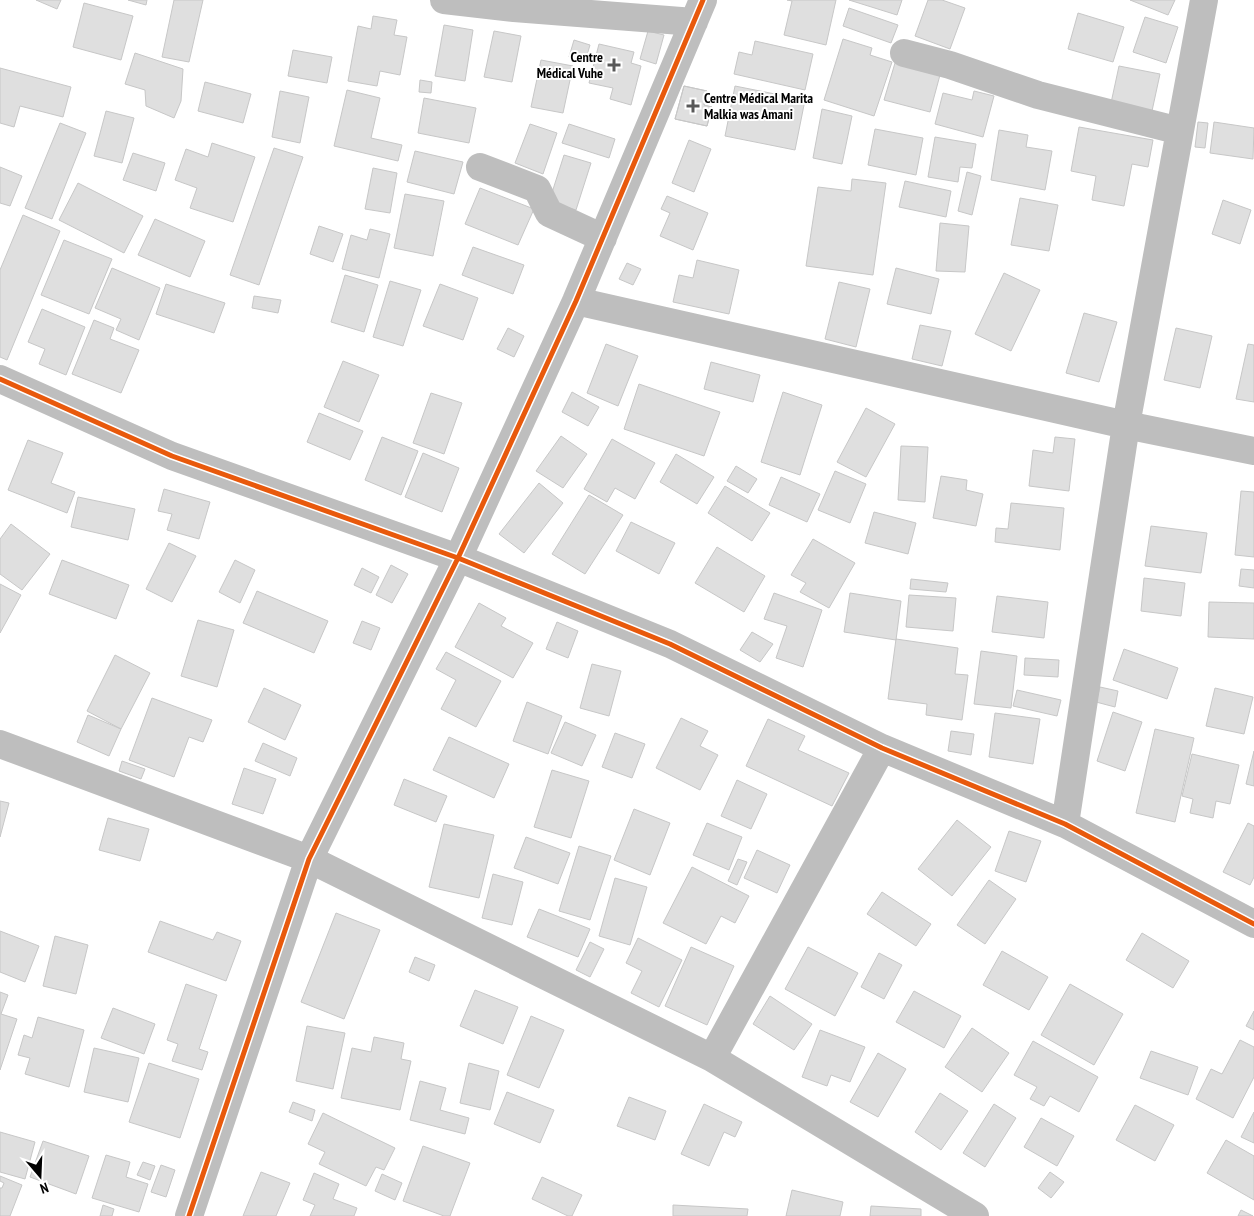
<svg xmlns="http://www.w3.org/2000/svg" width="1254" height="1216" viewBox="0 0 1254 1216" font-family="'PT Sans Narrow',sans-serif">
<style>
.building{fill:#dfdfdf;stroke:#c7c7c7}
.lines{fill:none;stroke-linecap:round;stroke-linejoin:round}
.minor{stroke:#bebebe;stroke-width:28}
.cycleway-casing{stroke:#fff;stroke-width:8}
.cycleway{stroke:#e8590c;stroke-width:5}
.poi-dot{fill:#595959;stroke:#fff;stroke-width:2}
.labels{text-anchor:middle;dominant-baseline:central;stroke-width:4;stroke-linejoin:round;paint-order:stroke}
.poi-label{font-size:14px;font-weight:bold;fill:#000;stroke:#fff;text-anchor:end}
</style>
<rect width="100%" height="100%" fill="#fff"/>
<path class="building" d="M36 0H61L57 9Z
M128 0H147L146 5Z
M174 0H203L189 62 162 57Z
M787 0H836L826 45 784 35 792 1Z
M849 0H902L897 15Z
M928 0H942L965 8 950 49 915 36Z
M1130 0H1175L1168 15Z
M84 3 133 16 121 60 73 47Z
M849 8 898 25 891 43 843 26Z
M1078 13 1124 27 1113 62 1068 49Z
M373 16 397 20 394 35 407 37 400 75 380 71 377 86 348 81 358 26 371 29Z
M1145 17 1178 27 1166 63 1133 52Z
M444 25 473 30 465 81 435 76Z
M494 31 521 36 512 82 484 77Z
M648 31 664 35 656 64 640 59Z
M843 39 872 48 870 55 892 62 874 116 824 100Z
M574 40 590 45 585 62 569 57Z
M755 41 813 54 805 90 734 74 739 52 752 55Z
M599 44 634 52 631 63 641 66 631 105 610 99 613 88 589 83Z
M293 50 332 57 327 83 288 76Z
M135 53 183 69 181 101 174 118 146 106 145 90 125 84Z
M541 60 573 66 563 113 531 107Z
M895 63 940 75 930 112 884 100Z
M1119 66 1160 74 1152 111 1111 103Z
M0 68 71 87 63 117 20 106 14 127 0 123Z
M420 80 432 82 431 93 419 92Z
M205 82 251 94 243 123 198 111Z
M684 86 707 91 704 105 712 107 707 126 675 119Z
M684 86 707 91 704 105 712 107 707 126 675 119Z
M735 86 805 100 795 150 725 136Z
M347 90 380 98 371 138 402 145 398 161 334 146Z
M280 91 309 97 300 143 272 137Z
M974 91 994 96 983 137 935 124 943 93 972 100Z
M424 98 476 108 469 143 418 133Z
M822 109 852 116 842 164 813 158Z
M106 111 134 118 122 163 94 156Z
M1198 122 1208 123 1205 148 1195 147Z
M1214 122 1254 128 1253 159 1210 153Z
M60 123 86 133 52 219 25 208Z
M530 124 557 133 543 174 515 163Z
M569 124 615 139 609 158 562 143Z
M1079 127 1153 140 1148 167 1132 164 1124 206 1092 200 1096 176 1071 171Z
M875 129 923 138 916 175 868 165Z
M999 130 1028 135 1026 147 1052 151 1045 190 991 180Z
M935 137 976 144 972 168 960 167 958 182 928 177Z
M689 140 711 149 694 192 672 183Z
M212 143 255 157 233 222 190 208 197 188 175 180 186 149 208 157Z
M274 148 303 157 259 285 230 275Z
M415 151 463 162 454 194 407 182Z
M133 153 165 163 156 191 123 180Z
M564 155 591 163 576 210 549 202Z
M0 167 22 176 10 206 0 203Z
M373 168 397 173 390 213 365 209Z
M967 172 981 176 972 215 958 211Z
M852 179 886 183 873 275 806 266 818 187 851 191Z
M905 181 951 191 946 217 899 207Z
M78 183 143 216 124 253 59 220Z
M480 188 534 209 518 245 465 224Z
M405 194 444 201 433 256 394 248Z
M667 196 708 213 693 250 660 236 670 213 661 209Z
M1020 198 1058 205 1049 251 1011 245Z
M1223 200 1251 210 1240 244 1212 234Z
M23 215 60 231 7 360 0 357V270Z
M155 219 205 241 190 277 138 255Z
M940 223 969 226 965 272 936 271Z
M319 226 343 234 333 262 310 254Z
M370 229 390 234 379 278 342 269 351 235 367 240Z
M64 240 112 259 89 314 41 295Z
M473 247 524 265 513 294 462 275Z
M697 260 739 270 729 314 673 302 679 275 693 278Z
M627 263 641 269 633 285 619 279Z
M112 268 160 288 139 340 116 330 121 319 95 308Z
M896 268 939 279 931 314 887 304Z
M1004 273 1040 290 1011 351 975 334Z
M345 275 378 285 364 332 331 322Z
M390 281 421 290 403 346 373 337Z
M839 282 870 289 856 347 825 339Z
M166 284 225 303 214 333 156 314Z
M440 284 478 298 463 340 423 326Z
M254 296 281 300 278 313 252 308Z
M42 309 85 327 66 375 39 364 45 349 28 342Z
M1084 313 1117 322 1099 382 1066 373Z
M94 320 114 328 110 339 139 350 121 393 72 374Z
M920 325 951 331 942 366 912 359Z
M508 328 524 336 514 357 497 349Z
M1176 328 1212 336 1200 388 1164 380Z
M606 344 638 356 618 406 587 393Z
M1248 344 1254 345V402L1236 399Z
M343 361 379 375 359 422 324 407Z
M711 362 760 375 753 402 704 389Z
M639 384 720 412 704 456 624 429Z
M572 392 599 407 588 426 562 412Z
M783 392 822 405 800 475 761 462Z
M431 393 462 403 444 454 413 443Z
M866 408 895 424 866 477 837 462Z
M319 413 363 431 350 460 307 442Z
M561 436 587 454 563 488 536 471Z
M382 437 418 451 401 495 365 480Z
M1055 437 1075 439 1069 491 1029 486 1033 450 1053 453Z
M612 439 655 463 635 499 615 488 607 502 584 489Z
M28 440 63 453 51 483 75 492 67 513 8 490Z
M901 446 928 447 925 502 898 500Z
M423 453 459 468 442 512 405 497Z
M676 454 714 477 697 504 660 482Z
M736 466 757 479 748 493 727 481Z
M835 471 866 484 850 523 818 510Z
M941 476 967 480 966 490 983 494 976 526 933 518Z
M781 477 820 494 807 522 769 505Z
M539 483 563 503 524 553 499 534Z
M725 486 770 513 752 541 708 513Z
M164 489 210 502 199 539 167 530 172 514 158 511Z
M1241 491 1254 492V557L1235 555Z
M589 495 623 515 585 574 552 554Z
M78 497 135 509 128 540 71 527Z
M1011 503 1064 508 1060 550 995 542 996 528 1008 529Z
M874 512 916 523 908 554 865 543Z
M631 522 675 543 659 574 616 551Z
M11 524 50 554 22 590 0 574V539Z
M1151 526 1207 533 1201 573 1145 566Z
M813 539 855 563 829 608 800 592 806 583 791 575Z
M169 543 196 556 172 602 146 589Z
M717 547 765 576 744 612 695 583Z
M62 560 129 585 116 619 49 594Z
M235 560 255 570 240 603 219 592Z
M391 565 408 574 392 603 376 595Z
M362 568 379 577 371 593 354 585Z
M1241 569 1254 570V588L1239 586Z
M1144 578 1185 583 1181 616 1141 611Z
M911 579 948 583 946 592 910 589Z
M0 584 21 595 0 633Z
M257 591 328 621 314 653 243 623Z
M774 593 822 610 803 667 776 658 787 626 764 619Z
M850 593 901 601 896 640 844 632Z
M909 595 956 598 953 631 906 627Z
M997 596 1048 602 1044 638 992 632Z
M1209 602 1254 603V639L1208 637Z
M479 603 506 618 501 626 533 643 513 678 455 647Z
M198 620 234 630 217 687 181 676Z
M362 621 380 628 371 650 353 643Z
M557 622 578 631 568 658 546 649Z
M752 632 773 644 760 662 740 650Z
M896 639 958 648 955 674 968 675 962 720 926 715 927 704 888 699Z
M1124 649 1178 668 1167 699 1113 680Z
M981 651 1017 656 1011 708 974 704Z
M446 652 501 681 476 727 441 709 456 680 436 669Z
M115 655 150 673 121 729 87 711Z
M1025 658 1059 660 1058 677 1024 675Z
M592 664 621 671 609 716 580 708Z
M1100 687 1118 691 1115 707 1096 702Z
M264 688 301 705 285 740 248 722Z
M1215 688 1253 697 1244 734 1206 726Z
M1017 690 1061 700 1057 716 1013 706Z
M152 698 212 720 203 742 189 737 174 777 129 760Z
M527 702 562 716 548 754 513 741Z
M1113 712 1142 722 1125 771 1097 761Z
M995 713 1040 719 1033 764 989 757Z
M88 715 121 729 109 756 77 742Z
M681 718 708 731 700 746 718 755 700 790 656 768Z
M768 719 805 736 798 750 849 773 832 806 746 766Z
M565 722 596 735 582 766 551 753Z
M1155 729 1194 738 1175 822 1136 813Z
M951 731 974 734 971 755 948 751Z
M615 733 645 744 632 778 602 767Z
M449 737 509 764 494 798 433 770Z
M263 743 297 758 290 776 255 761Z
M1254 751V786L1246 784Z
M1192 754 1239 765 1230 804 1216 801 1213 818 1190 813 1193 799 1182 796Z
M122 761 145 769 141 779 119 771Z
M244 768 276 779 263 814 232 804Z
M552 770 589 781 571 838 534 827Z
M404 779 447 796 436 822 394 805Z
M737 780 767 794 751 829 721 816Z
M0 801 9 803 0 837Z
M634 809 670 823 650 875 614 860Z
M108 818 149 829 140 861 99 850Z
M957 820 991 847 952 896 918 869Z
M707 823 742 837 729 870 693 855Z
M1248 823 1254 826V877L1250 885 1223 872Z
M444 824 494 835 479 898 429 887Z
M1009 831 1041 841 1026 882 995 871Z
M526 837 570 853 558 884 514 868Z
M579 846 611 856 590 920 559 911Z
M757 850 790 865 777 893 744 878Z
M738 859 747 862 737 885 728 881Z
M692 867 749 896 735 923 721 916 706 944 663 923Z
M493 874 523 882 512 925 482 918Z
M615 878 647 887 630 945 599 936Z
M989 880 1016 899 985 944 957 925Z
M882 892 931 924 916 946 867 914Z
M539 909 590 929 578 957 527 937Z
M336 913 380 930 344 1019 301 1002Z
M160 921 213 940 217 932 241 941 226 981 148 952Z
M0 931 39 946 25 982 0 972Z
M1142 933 1189 961 1173 988 1126 960Z
M55 936 88 945 76 994 43 986Z
M638 938 682 960 659 1007 631 993 642 971 626 963Z
M590 942 604 949 590 977 576 970Z
M691 947 734 966 707 1025 665 1006Z
M808 947 858 973 835 1016 785 989Z
M1002 951 1048 977 1029 1010 983 985Z
M879 953 902 965 884 999 861 987Z
M415 957 435 965 429 981 409 972Z
M186 984 217 995 199 1049 208 1052 202 1070 172 1061 178 1044 167 1040Z
M1070 984 1123 1014 1094 1065 1041 1035Z
M475 990 518 1007 503 1044 460 1026Z
M914 991 961 1016 944 1048 896 1022Z
M0 992 8 995 1 1014 17 1019 0 1070Z
M770 996 812 1024 794 1050 753 1024Z
M113 1008 155 1024 144 1054 101 1038Z
M1254 1011V1030L1246 1026Z
M531 1016 564 1030 539 1088 507 1075Z
M38 1017 84 1030 69 1087 25 1074 30 1058 18 1055 24 1035 32 1038Z
M307 1026 345 1033 333 1089 296 1081Z
M972 1028 1009 1053 982 1092 945 1067Z
M820 1030 865 1047 850 1082 831 1075 827 1086 802 1077Z
M374 1037 404 1043 401 1059 411 1061 400 1110 341 1098 352 1048 371 1052Z
M1240 1040 1254 1047V1077L1233 1118 1196 1099 1211 1069 1222 1074Z
M1033 1041 1098 1077 1079 1112 1050 1096 1044 1106 1030 1099 1037 1087 1014 1075Z
M94 1048 139 1058 128 1102 84 1092Z
M1151 1051 1198 1067 1188 1095 1140 1078Z
M878 1053 906 1069 878 1117 850 1102Z
M149 1063 199 1079 180 1138 129 1122Z
M469 1063 499 1071 490 1110 460 1103Z
M420 1081 446 1088 440 1110 469 1118 465 1134 410 1120Z
M507 1092 554 1110 540 1143 494 1124Z
M940 1093 968 1111 941 1150 915 1132Z
M629 1097 666 1111 655 1140 617 1126Z
M293 1102 315 1110 312 1121 289 1112Z
M704 1104 742 1122 735 1137 724 1132 709 1166 681 1154Z
M994 1104 1016 1118 985 1167 963 1153Z
M1135 1105 1174 1125 1155 1161 1116 1140Z
M1254 1112V1143L1241 1137Z
M323 1113 395 1148 384 1170 376 1167 366 1186 319 1164 325 1152 308 1144Z
M1041 1118 1074 1136 1057 1166 1024 1147Z
M0 1132 35 1142 25 1179 0 1172Z
M1226 1140 1254 1156V1200L1207 1173Z
M43 1141 89 1156 76 1194 30 1177Z
M423 1146 470 1163 450 1216H444L403 1201Z
M106 1155 130 1162 126 1177 148 1184 139 1212 92 1198Z
M143 1162 155 1166 150 1180 137 1175Z
M161 1165 175 1170 166 1197 151 1192Z
M261 1172 290 1183 276 1216H243Z
M1050 1172 1064 1182 1051 1198 1038 1188Z
M314 1173 339 1184 333 1199 357 1208 354 1216H310L315 1205 303 1200Z
M382 1174 402 1183 395 1200 375 1191Z
M0 1176 22 1185 10 1216H0V1188H2L4 1183 0 1181Z
M542 1177 582 1195 572 1216H568L532 1199Z
M792 1190 843 1202 840 1216H786Z
M103 1205 114 1209 112 1216H100Z
M673 1205 748 1209 747 1216H673Z
M871 1206 921 1209V1216H870Z
M1241 1210 1253 1216H1238Z"/>
<g class="lines">
<path class="minor" d="M444 0 514 8 694 22
M904 53 950 65 1038 95 1180 131
M480 167 537 189 549 213 603 238
M576 301 1126 425 1254 451
M0 379 172 456 458 558 670 644 882 748 1065 824 1254 924
M0 744 309 859 712 1058 975 1216
M1065 824 1126 425 1204 0
M712 1058 882 748
M189 1216 309 859 458 558 576 301 703 0"/>
<g class="cycleway-casing">
<path id="cycleway" d="M0 379 172 456 458 558 670 644 882 748 1065 824 1254 924
M189 1216 309 859 458 558 576 301 703 0"/>
</g>
<use href="#cycleway" class="cycleway"/>
</g>
<g class="poi-dot">
<path d="M611.5 57.5h5v5h5v5h-5v5h-5v-5h-5v-5h5z"/>
<path d="M690.5 98.5h5v5h5v5h-5v5h-5v-5h-5v-5h5z"/>
</g>
<g class="labels">
<g class="poi-label">
<text x="603" y="57">Centre<tspan x="603" dy="16">Médical Vuhe</tspan></text>
<text x="704" y="98" text-anchor="start">Centre Médical Marita<tspan x="704" dy="16">Malkia was Amani</tspan></text>
</g>
</g>
<g transform="translate(40 1176) rotate(161)" stroke="#ffffff" stroke-width="4" paint-order="stroke">
<path d="M0-4L9 19L0 12L-9 19Z" fill="#000000"/>
<text y="-8" font-size="14" font-weight="bold" text-anchor="middle" fill="#000000">N</text>
</g>
</svg>
